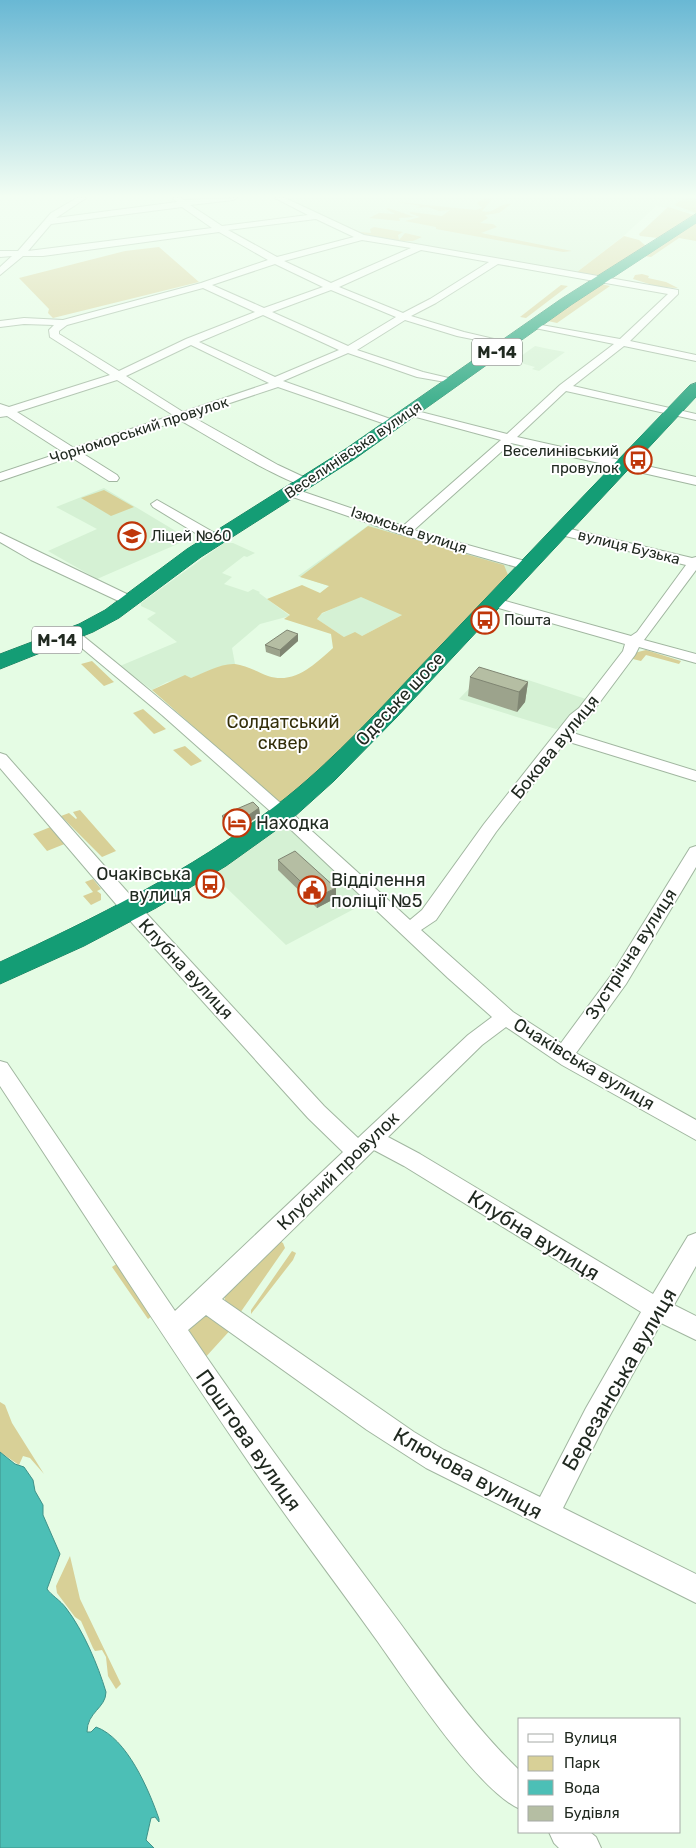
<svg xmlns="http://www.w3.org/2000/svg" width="696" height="1848" viewBox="0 0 696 1848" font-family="Rubik,sans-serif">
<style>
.built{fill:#d5f1d4}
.green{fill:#d8d097;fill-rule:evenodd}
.water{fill:#4cbfb6;stroke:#3f9289}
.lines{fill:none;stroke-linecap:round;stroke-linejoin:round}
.minor-casing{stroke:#a1b6a0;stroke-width:2}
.highway-casing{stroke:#197558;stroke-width:1}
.minor{fill:#fff;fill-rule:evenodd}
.highway{fill:#149d75;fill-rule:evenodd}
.wall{fill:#9ca38c}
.shaded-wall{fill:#7f8572}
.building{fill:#b5bea3;stroke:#7f8572}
.labels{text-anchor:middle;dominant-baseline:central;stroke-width:4;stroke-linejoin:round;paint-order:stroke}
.far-street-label{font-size:15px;fill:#212a21;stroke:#fff}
.far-poi-label{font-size:15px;fill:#212a21;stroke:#fff;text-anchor:start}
.shield{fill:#fff;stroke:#646a64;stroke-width:1}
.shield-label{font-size:16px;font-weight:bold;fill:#212a21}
.street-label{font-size:18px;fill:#212a21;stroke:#fff}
.park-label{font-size:18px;fill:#342f0a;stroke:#fff}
.poi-label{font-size:18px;fill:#212a21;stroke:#fff;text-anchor:start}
.near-street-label{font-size:21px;fill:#212a21;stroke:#fff}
</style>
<rect width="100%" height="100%" fill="#e5fce4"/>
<path class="built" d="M285 198H696V214L656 206 626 234 577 272 364 234Z
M535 346 549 349 565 352 539 371 532 369 535 367 514 361Z
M104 488 189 539 97 579 48 551 97 529 56 507Z
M369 525 377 526 517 568 456 633 402 615 362 636 344 637 317 619 321 614 354 599 329 586 298 576Z
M224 543H233L255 553 247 557 244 556 222 573 232 577 224 584 248 592 253 589 260 592 259 593 290 616 260 624 232 648 235 664 219 667 191 678 167 682 152 690 120 666 177 642 147 619 156 613 141 606V603Z
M485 672 515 681 518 678 528 680 586 699 568 724 556 729 459 699Z
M284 824 371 900 286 945 210 872Z"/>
<path class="green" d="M281 198H285L360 232 371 233 370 229 374 227 403 232 398 235 399 240 405 233 422 237 413 241H402L577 272 624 236 639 240 646 246 600 275H592L360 235Z
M484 198 492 199 482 211C494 215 500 202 511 204L499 213 485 215 488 218 480 223 493 224 497 227 481 233 572 251 563 252 436 229V227L405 221 420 217 409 213 411 212 442 216 450 210 439 211 428 207 416 208 421 206 397 202 476 210 482 208 477 203Z
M696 198V213L674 205 683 199Z
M668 207 694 215 658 238 640 236 639 234Z
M388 208 415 217 399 218 400 221 369 218 379 213 395 214 386 209Z
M696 223V241L679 238 651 257 644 256Z
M159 247 199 282 53 318 48 313 49 309 19 278 125 251Z
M642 274 649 276 648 278 666 282 678 288 659 287 633 279 635 275Z
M601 284 610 286 557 323 548 321Z
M561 285 568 286 526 318 520 317Z
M104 490 134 507 111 516 81 498Z
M368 526 504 565 508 575 331 763 280 803 152 690 185 675 191 678C204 673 221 663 235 664 245 665 258 672 268 676 295 685 316 663 333 648L331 634 284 619 290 615 267 599 302 585 320 593 329 586 300 577ZM361 597 402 615 362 636 355 632 344 637 317 619 322 613Z
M646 650 681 661 679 664 646 655 641 661 629 658 634 653Z
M92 661 114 682 104 686 81 664Z
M143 709 166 729 154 734 133 713Z
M185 746 202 761 191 766 173 750Z
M80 810 116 851 102 857 61 816 69 813 76 819 77 818 73 812Z
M53 826 67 843 47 851 33 834Z
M93 879 101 889 97 891 101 894V900L91 905 83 896 93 892 85 882Z
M275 1238 283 1243 285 1248 240 1313 226 1304 223 1291Z
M292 1251 296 1253 293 1260 251 1314V1310Z
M118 1263 152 1316 148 1319 112 1267Z
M207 1314 234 1326 203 1360C190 1337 178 1329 207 1314Z
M0 1402 5 1405 12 1423 44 1474 30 1458 23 1456 19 1465 0 1452Z
M70 1556 80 1599 121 1684 116 1689 108 1676 106 1657 102 1650 95 1651 93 1648 81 1621 75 1617 57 1593 56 1586Z"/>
<path class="water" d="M0 1452 15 1464 24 1467 33 1480 35 1491 43 1505V1515L60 1554 47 1589C51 1595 60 1600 66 1608 83 1630 98 1665 106 1692 106 1708 87 1712 87 1732H91L96 1727C127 1738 149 1790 159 1819V1822L155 1817 151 1818 146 1840 154 1848H0Z"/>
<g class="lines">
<g class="minor-casing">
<path id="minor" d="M77 198H86L56 218 177 202 172 198H181L184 200 237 198 233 200 190 205 222 226 308 215 275 198H285L364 235 678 290V294L630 341 696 355V361L624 346 573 386 696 414V420L566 391 517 437 696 477V485L511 443 414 530 532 563 534 566 532 569 527 570 400 534 287 495 285 492 287 489H295L403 526 501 440 405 414V410L409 409 507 434 560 385 614 344 530 327V323L620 339 668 294 498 264 436 303 411 316 464 332 511 343V347L457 336 405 320 357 350 423 372 457 380V384L417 377 348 353 283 381 396 421V425H388L278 387 191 416 278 465 310 480 312 483 310 486C294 490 200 431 180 420L82 453 117 475 119 478 117 481H109L71 457 0 481V473L63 452 7 416 0 417V404L9 407 110 375 50 337 49 330 54 325 24 324 0 327V321L24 318 63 320 201 283 268 260 219 232 43 256H23L0 275V267L12 256 0 257V251H18L51 213ZM182 207 212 228 28 251 51 224ZM316 219 354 237 277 257 228 230ZM362 240 411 248 331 283 284 261ZM421 250 489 262 430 299 403 313 339 287ZM275 264 323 287 264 308 212 285ZM203 288 255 312 186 339 119 371 59 334V331L67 325ZM331 290 396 317 348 346 272 312ZM263 315 339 350 275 377 199 342ZM191 345 269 383 183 412 126 376ZM117 380 173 415 74 448 17 412Z
M157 500 220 536 222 539 220 542H210L153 507 151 504Z
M562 527 692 558 696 557V570L644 640 696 654V663L639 647 635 655 591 714 573 733 696 771V781L566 741 496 832 436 920 421 930 513 1012 561 1043 612 974 690 848 696 846V867L626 984 576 1053 696 1120V1140L562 1065 506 1027 482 1045 388 1137 420 1154 653 1294 688 1236 696 1233V1266L674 1305 696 1316V1340L661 1323 604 1426 563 1508 696 1574V1603L426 1468 367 1430 206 1315 188 1330C251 1423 318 1513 385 1603 428 1660 468 1721 520 1771V1809C478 1791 407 1683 378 1642 341 1590 302 1539 265 1486 174 1354 88 1220 0 1086V1061L7 1063 175 1311 343 1152 308 1118 133 924 0 768V753L6 755 147 914 324 1106 358 1138 468 1035 492 1017 448 978 287 826 162 715 65 634 72 630 77 631C192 723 301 820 410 920L422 910 484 824 570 715 579 708 623 651 625 644 488 605 486 602 488 599H498L631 636 637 632 686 565 557 534 556 531 557 528ZM374 1150 404 1166 641 1312 586 1408 540 1497 444 1450 414 1432 222 1299Z
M0 533 135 598 137 601 135 604H125L31 560 0 542Z
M549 1832H590L596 1837 601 1848H559L554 1843Z"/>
</g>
<g class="highway-casing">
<path id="highway" d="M696 214V223L571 305 356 458 201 557 119 618 93 632 0 669V654L79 624 105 610 187 549 344 450 561 299Z
M696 383V397L397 717 334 781 293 818 226 866 156 908 84 946 0 984V962C95 918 190 871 274 807 336 760 389 698 444 642 526 556 608 470 690 385Z"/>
</g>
<use href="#minor" class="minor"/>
<use href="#highway" class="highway"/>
</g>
<path class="wall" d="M298 634V641L280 657 266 652 265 645Z
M470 677 528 682 525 702 517 712 468 696Z
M259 808 260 815 234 833 223 823 222 816Z
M278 860 336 898 317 908 278 870Z"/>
<path class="shaded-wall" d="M298 634V641L280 657V650Z
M528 682 525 702 517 712 519 692Z
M259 808 260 815 234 833 233 826Z
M336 888V898L317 908V897Z"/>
<path class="building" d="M287 630 298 634 280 650 265 645Z
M479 667 528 682 519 692 470 677Z
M253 802 259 808 233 826 222 816 225 814Z
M295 851 336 888 317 897 278 860Z"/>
<linearGradient id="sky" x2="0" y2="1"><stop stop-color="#69b8d4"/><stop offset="0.43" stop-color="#f3fef3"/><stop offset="1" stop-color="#f3fef3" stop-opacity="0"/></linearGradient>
<rect width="696" height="456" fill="url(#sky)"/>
<defs>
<g id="bus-ring" transform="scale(1.4375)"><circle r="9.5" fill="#fff" stroke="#bf370a" stroke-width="1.5"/><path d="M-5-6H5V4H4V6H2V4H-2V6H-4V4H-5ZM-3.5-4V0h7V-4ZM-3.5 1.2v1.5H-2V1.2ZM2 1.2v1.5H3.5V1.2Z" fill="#bf370a"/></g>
<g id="school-ring" transform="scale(1.4375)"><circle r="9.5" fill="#fff" stroke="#bf370a" stroke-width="1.5"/><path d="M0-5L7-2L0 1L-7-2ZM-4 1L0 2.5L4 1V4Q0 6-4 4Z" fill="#bf370a"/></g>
<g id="hotel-ring" transform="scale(1.4375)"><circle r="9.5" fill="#fff" stroke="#bf370a" stroke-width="1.5"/><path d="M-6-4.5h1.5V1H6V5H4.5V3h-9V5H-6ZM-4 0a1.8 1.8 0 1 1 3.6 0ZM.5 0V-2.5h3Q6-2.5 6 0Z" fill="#bf370a"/></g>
<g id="civic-ring" transform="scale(1.4375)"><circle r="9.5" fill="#fff" stroke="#bf370a" stroke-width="1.5"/><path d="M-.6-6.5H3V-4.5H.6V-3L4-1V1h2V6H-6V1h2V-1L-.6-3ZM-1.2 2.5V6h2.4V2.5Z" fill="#bf370a"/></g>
</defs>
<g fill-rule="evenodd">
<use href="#bus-ring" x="638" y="460"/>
<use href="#school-ring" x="132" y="536"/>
<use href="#bus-ring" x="485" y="620"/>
<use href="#hotel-ring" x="237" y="823"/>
<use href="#bus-ring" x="210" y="884"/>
<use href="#civic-ring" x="312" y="890"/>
</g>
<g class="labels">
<g class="far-street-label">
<text transform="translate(139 430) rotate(-18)">Чорноморський провулок</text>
<text transform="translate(353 450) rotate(-34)">Веселинівська вулиця</text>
<text transform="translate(409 530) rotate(18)">Ізюмська вулиця</text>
<text transform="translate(629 547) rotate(14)">вулиця Бузька</text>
</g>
<g class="far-poi-label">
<text x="619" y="451" text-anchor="end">Веселинівський<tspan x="619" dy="17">провулок</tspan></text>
<text x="151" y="536">Ліцей №60</text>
<text x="504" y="620">Пошта</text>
</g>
<g class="shield">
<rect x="472" y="338.5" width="50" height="27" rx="4"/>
<rect x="32" y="626.5" width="50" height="27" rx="4"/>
</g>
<g class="shield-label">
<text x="497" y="352">М-14</text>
<text x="57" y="640">М-14</text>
</g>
<g class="street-label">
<text transform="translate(400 699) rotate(-47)">Одеське шосе</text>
<text transform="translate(555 747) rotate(-51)">Бокова вулиця</text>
<text transform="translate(631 954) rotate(-57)">Зустрічна вулиця</text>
<text transform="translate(186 969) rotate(47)">Клубна вулиця</text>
<text transform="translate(584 1064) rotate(31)">Очаківська вулиця</text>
<text transform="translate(338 1171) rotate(-44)">Клубний провулок</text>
</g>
<g class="park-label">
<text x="283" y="722">Солдатський<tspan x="283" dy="21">сквер</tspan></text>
</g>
<g class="poi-label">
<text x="256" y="823">Находка</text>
<text x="191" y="874" text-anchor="end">Очаківська<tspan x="191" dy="21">вулиця</tspan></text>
<text x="331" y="880">Відділення<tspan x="331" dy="21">поліції №5</tspan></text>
</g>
<g class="near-street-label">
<text transform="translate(534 1235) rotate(32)">Клубна вулиця</text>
<text transform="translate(619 1379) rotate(-60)">Березанська вулиця</text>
<text transform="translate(249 1440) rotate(55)">Поштова вулиця</text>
<text transform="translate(468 1473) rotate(29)">Ключова вулиця</text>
</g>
</g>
<rect x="518" y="1718" width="162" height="115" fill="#ffffff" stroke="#a6aaa6"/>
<rect x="528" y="1734" width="25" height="8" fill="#ffffff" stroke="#a6aaa6"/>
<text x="564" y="1743" font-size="15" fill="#212a21">Вулиця</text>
<rect x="528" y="1756" width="25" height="15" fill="#d8d097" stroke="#a6aaa6"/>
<text x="564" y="1768" font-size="15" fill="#212a21">Парк</text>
<rect x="528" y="1780" width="25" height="15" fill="#4cbfb6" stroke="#a6aaa6"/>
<text x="564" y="1793" font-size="15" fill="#212a21">Вода</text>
<rect x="528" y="1806" width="25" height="15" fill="#b5bea3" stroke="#a6aaa6"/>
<text x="564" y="1818" font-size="15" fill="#212a21">Будівля</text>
</svg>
